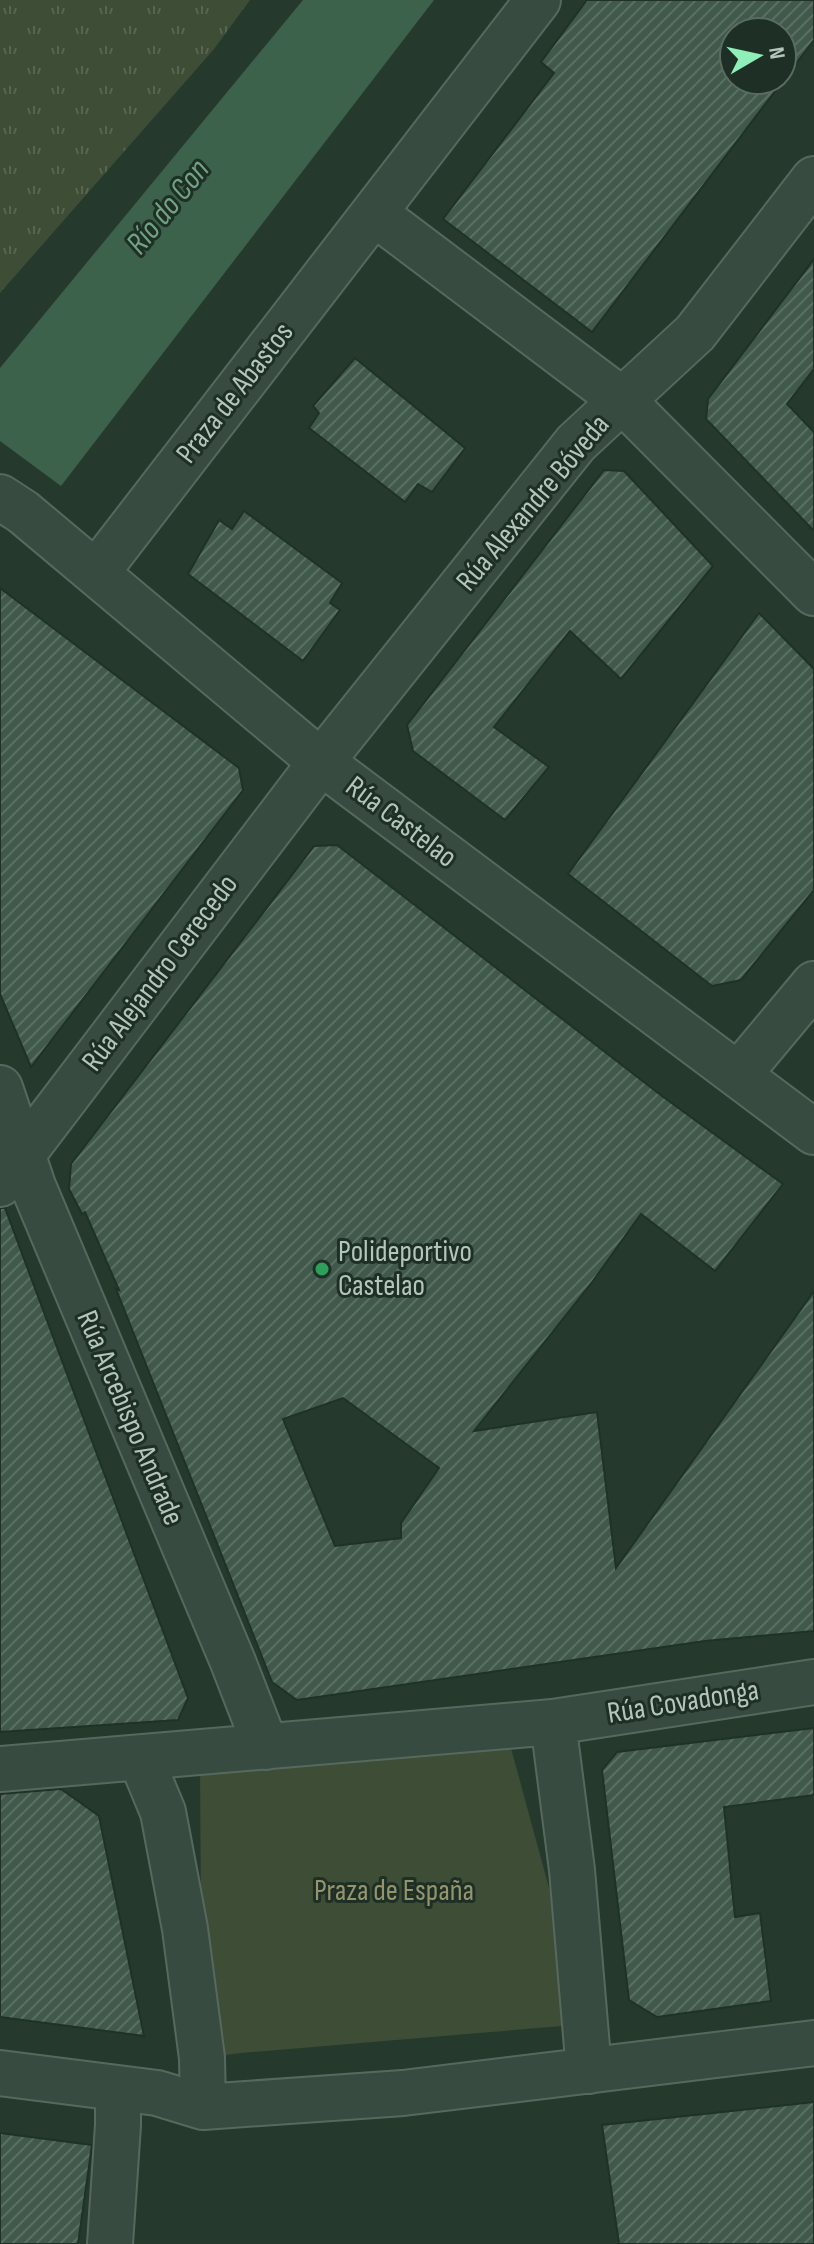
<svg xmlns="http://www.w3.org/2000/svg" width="814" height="2244" viewBox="0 0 814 2244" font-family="'Sofia Sans Condensed',sans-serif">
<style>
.grass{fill:url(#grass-tufts)}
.park{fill:#3e4d35}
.water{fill:#3c624b}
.building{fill:url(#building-hatch);stroke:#203227;stroke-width:2;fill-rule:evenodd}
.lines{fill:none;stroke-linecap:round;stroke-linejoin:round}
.minor-casing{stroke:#57695e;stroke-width:48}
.minor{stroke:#384b40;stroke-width:44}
.leisure-dot{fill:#2e9e5b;stroke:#1e2f25;stroke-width:3}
.labels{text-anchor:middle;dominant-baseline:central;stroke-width:6;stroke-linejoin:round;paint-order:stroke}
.street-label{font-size:30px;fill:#b4c6bc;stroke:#1e2f25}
.poi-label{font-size:30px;fill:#b4c6bc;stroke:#1e2f25;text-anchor:start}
.park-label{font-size:30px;fill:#94956d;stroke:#1e2f25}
.water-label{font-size:32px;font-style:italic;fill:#70a283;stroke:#1e2f25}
</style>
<defs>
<pattern id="grass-tufts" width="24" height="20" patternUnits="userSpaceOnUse" patternTransform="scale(2)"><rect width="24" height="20" fill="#3e4d35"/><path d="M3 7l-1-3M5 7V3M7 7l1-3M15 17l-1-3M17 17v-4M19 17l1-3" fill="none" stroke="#586550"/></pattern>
<pattern id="building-hatch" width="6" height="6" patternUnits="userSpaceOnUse" patternTransform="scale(2)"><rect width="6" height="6" fill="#41594b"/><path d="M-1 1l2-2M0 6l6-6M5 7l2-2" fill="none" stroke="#5a6f63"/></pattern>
</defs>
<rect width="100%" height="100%" fill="#253a2d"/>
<path class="grass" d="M0 0H250L214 49 0 293Z"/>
<path class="park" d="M505 1726 586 2024 241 2053 202 2058 200 1769Z"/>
<path class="water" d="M303 0H434L61 486 0 441V368Z"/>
<path class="building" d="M587 0H814V40L592 332 443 219 554 73 541 62ZM734 32H782V80H734Z
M814 259V369L787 404 814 432V531L706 419 708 399Z
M355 358 465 448 432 492 418 484 405 502 309 428 319 413 313 406Z
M604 470 624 471 713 566 621 679 570 631 494 727 549 767 505 820 413 751 407 725Z
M244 511 342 583 330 603 340 610 303 661 188 574 219 520 232 529Z
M0 588 239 768 243 790 31 1067 0 994Z
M759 613 814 669V890L741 980 712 986 568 874Z
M337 845 662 1096 783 1184 715 1271 641 1214 593 1281 474 1431 597 1412 616 1568 814 1291V1631L705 1641 297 1700 272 1682 116 1289 119 1290 85 1212 82 1214 69 1189 71 1164 314 846ZM343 1398 439 1468 401 1523V1538L335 1546 283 1419Z
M0 1208H5L188 1698 178 1720 0 1732Z
M814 1728V1795L724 1807 735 1917 760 1913 771 2001 657 2017 629 2000 602 1770 617 1752Z
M61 1789 99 1816 144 2036 0 2017V1794Z
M814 2102V2244H619L602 2125Z
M0 2133 92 2145 78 2244H0Z"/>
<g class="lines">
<g class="minor-casing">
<path id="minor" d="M374 213 622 400 814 593
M0 497 23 512 321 762 814 1132
M96 573 538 0
M738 1075 814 984
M0 1088 33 1186 233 1662 266 1747
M0 1184 321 762 576 443 695 333 814 179
M553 1722 572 1870 589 2071
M141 1759 163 1812 185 1929 202 2058 203 2107
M0 1769 553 1722 814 1682
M0 2073 157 2093 203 2107 403 2093 814 2043
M110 2244 118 2125V2089"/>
</g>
<use href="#minor" class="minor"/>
</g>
<circle class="leisure-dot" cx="322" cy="1269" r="8"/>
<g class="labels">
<g class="street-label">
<text transform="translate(235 393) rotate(-52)">Praza de Abastos</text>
<text transform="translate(533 503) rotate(-50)">Rúa Alexandre Bóveda</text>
<text transform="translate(401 822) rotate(37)">Rúa Castelao</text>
<text transform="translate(160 973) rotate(-53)">Rúa Alejandro Cerecedo</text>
<text transform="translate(130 1418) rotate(67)">Rúa Arcebispo Andrade</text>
<text transform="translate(683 1702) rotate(-9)">Rúa Covadonga</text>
</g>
<g class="poi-label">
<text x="338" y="1252">Polideportivo<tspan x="338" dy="34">Castelao</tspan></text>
</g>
<g class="park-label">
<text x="394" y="1891">Praza de España</text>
</g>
<g class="water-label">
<text transform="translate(168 207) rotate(-51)">Río do Con</text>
</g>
</g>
<g transform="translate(758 56) rotate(81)"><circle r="38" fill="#1e2f25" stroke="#5a6b61" stroke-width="2"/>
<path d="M0-6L14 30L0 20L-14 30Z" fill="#90efb8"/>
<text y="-12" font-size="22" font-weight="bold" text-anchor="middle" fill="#b4c6bc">N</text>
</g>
</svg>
